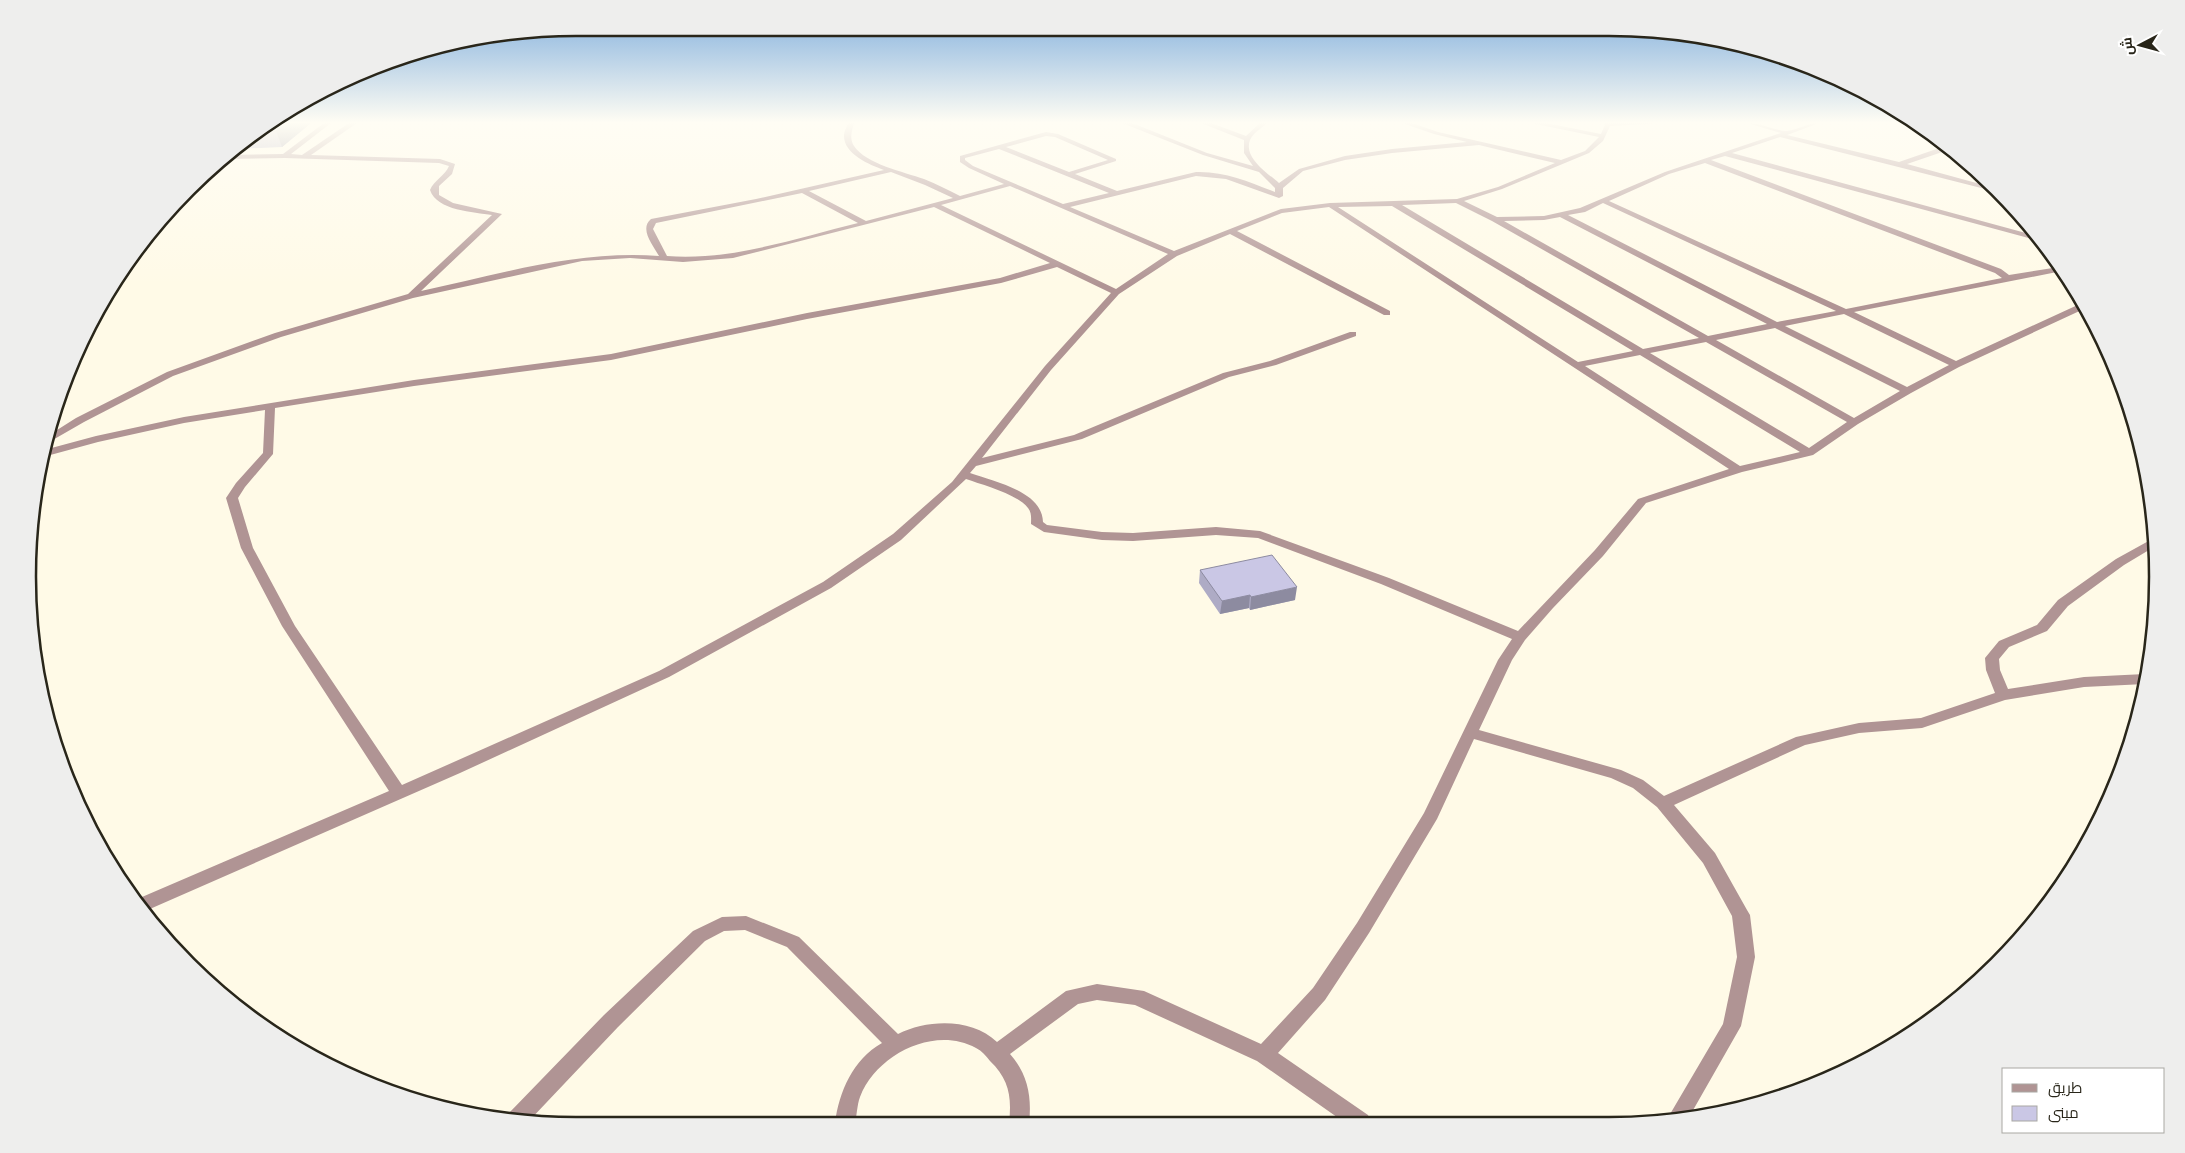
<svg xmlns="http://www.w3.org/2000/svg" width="2185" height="1153" viewBox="0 0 2185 1153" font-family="'Sofia Sans Condensed',Cairo,sans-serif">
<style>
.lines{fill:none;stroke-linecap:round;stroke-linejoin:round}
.minor{fill:#b09494;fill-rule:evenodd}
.wall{fill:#aeabc5}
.shaded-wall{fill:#8d8ba0}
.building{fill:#cac7e5;stroke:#8d8ba0}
.rim{fill:none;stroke:#29261a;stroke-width:2.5}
</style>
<rect width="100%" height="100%" fill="#fffae7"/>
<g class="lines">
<path class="minor" d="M324 123H331L291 154 302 155 349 123H357L311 155 440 159 455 164 452 174 439 186V195L453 203 502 214 421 291C499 274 578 250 659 256 653 245 639 229 651 219L756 199 884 170C870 165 843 154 844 135 844 131 847 127 848 123H854C852 131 849 138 854 146 866 164 904 172 924 179 937 184 948 190 960 196L1004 184 969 168 960 162V156L1046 132 1058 134 1116 159V161L1075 174 1117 191 1196 172C1225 171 1249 182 1275 192V188L1259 172 1203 155 1122 123H1132L1207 153 1253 166 1244 153V140L1201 123H1211L1246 136 1260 123H1267C1262 128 1253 133 1250 140 1243 158 1269 174 1279 183L1299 169 1345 156 1392 149 1467 142 1434 134 1402 123H1412L1438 132 1561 160 1585 151 1599 137 1531 123H1546L1601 134 1605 125 1603 123H1664L1610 126 1603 141 1589 153 1502 189 1464 201 1497 217 1544 216 1580 208 1665 172 1781 133 1747 123C1761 123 1776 131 1787 131 1798 130 1807 123 1819 123L1787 135 1899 162 1948 145 1951 149 1907 164 1991 187 1997 192 1780 137 1732 153 2037 236 2040 241 1725 156 1711 160 2001 269 2009 275 2059 267 2062 271 1854 312 1956 361 2082 303H2084L2086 308 1959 367 1911 393 1858 424 1813 455 1742 472 1646 503 1603 556 1553 608 1525 640 1512 660 1479 730 1621 770 1643 780 1664 796 1796 737 1859 723 1921 718 1995 693 1986 670 1985 658 1999 641 2037 625 2058 600 2116 559 2154 538V547L2124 565 2068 606 2047 631 2009 647 1999 659 2000 670 2008 689 2084 677 2145 674V684L2084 687 2005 700 1922 728 1859 733 1805 745 1674 805 1715 853 1747 910 1750 915 1755 957 1741 1026 1688 1119 1666 1121 1723 1024 1737 957 1732 916 1703 863 1657 807 1633 788 1611 778 1474 739 1437 819 1369 933 1325 1000 1278 1053 1368 1115 1371 1122H1344L1257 1061 1135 1005 1097 1000 1078 1004 1010 1054C1028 1074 1032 1098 1029 1123H1009C1012 1097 1009 1079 990 1061 986 1056 982 1051 976 1048 934 1025 876 1055 860 1097 857 1105 857 1115 855 1123H835C839 1092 853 1059 882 1043L787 947 745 930 724 931 705 941 618 1027 528 1122 507 1119 509 1113 604 1015 693 931 722 917 746 916 799 937 898 1034C928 1019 972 1018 997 1042L1066 991 1097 984 1144 991 1261 1044 1313 988 1357 923 1424 813 1498 660 1512 639 1381 584 1258 538 1216 535 1133 541 1102 540 1044 532 1031 524C1031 519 1032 513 1028 508 1017 494 983 485 966 479L901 540 831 588 669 677 460 773 143 912 135 900 389 791 282 626 241 548 226 498 236 483 263 453 265 410 184 423 98 442 43 457 44 450 96 436 184 417 414 380 611 354 807 313 1000 278 1050 263 934 207 733 258 683 262 630 258 582 261 413 298 281 337 173 376 84 422 44 445 46 437 76 418 167 372 275 333 408 294 492 215C474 212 437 211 430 190 434 180 445 176 449 166L439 163 285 158 223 159 227 155 283 154ZM1046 136 1055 137 1108 160 1069 172 1006 147ZM1479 145 1555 163 1498 187 1457 199 1330 203 1281 209 1174 251 1070 207 1196 176 1226 179 1279 198 1283 196V188L1303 171 1345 160 1392 153ZM999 149 1109 193 1063 204 973 166 965 160V158ZM1705 163 1995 273 2002 278 1846 309 1609 201 1669 174ZM891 172 925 185 953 198 866 221 809 191ZM1010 186 1168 254 1116 289 941 205ZM802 193 858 223C796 238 732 261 667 256L653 229 656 223ZM1456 203 1492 221 1699 338 1643 349 1402 205ZM1603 203 1836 311 1777 322 1568 215 1585 212ZM1392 206 1633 351 1578 362 1338 207ZM1329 207 1729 469 1638 499 1595 550 1518 631 1389 578 1260 531 1216 527 1133 533 1102 532 1047 525 1043 522C1042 491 995 482 970 473L976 466 1082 439 1229 377 1276 365 1356 336V332H1350L1270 361 1223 373 1074 435 982 458 1051 370 1119 294 1177 256 1230 234 1384 315H1390V311L1237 231 1282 213ZM1560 217 1767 324 1708 336 1504 221 1544 220ZM1057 267 1111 293 1045 366 952 482 893 534 823 582 659 671 402 785 295 626 253 548 238 498 245 487 273 454 275 408 414 386 611 360 807 319 1001 283ZM1844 314 1949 365 1907 387 1785 326ZM1775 328 1900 391 1854 418 1716 340ZM1706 342 1847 422 1809 448 1650 353ZM1640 355 1800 452 1740 466 1585 366Z"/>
</g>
<path class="wall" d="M269 123H311L282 147 234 149 242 141Z
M1200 570 1295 600 1250 610 1249 608 1220 614 1199 583Z"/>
<path class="shaded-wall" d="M286 123H311L282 147 276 131Z
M1297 587 1295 600 1250 610 1251 597Z
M1250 595 1249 608 1220 614 1222 601Z"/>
<path class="building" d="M269 123H286L276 131 256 132Z
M1272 555 1297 587 1251 597 1250 595 1222 601 1200 570Z"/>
<linearGradient id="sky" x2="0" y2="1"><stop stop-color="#7cacdc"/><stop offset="0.43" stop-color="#fffdf4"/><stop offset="1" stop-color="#fffdf4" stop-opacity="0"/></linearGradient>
<rect width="2185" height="285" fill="url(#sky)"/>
<path d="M0 0H2185V1153H0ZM576 36H1609A540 540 0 0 1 2149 576V577A540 540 0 0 1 1609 1117H576A540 540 0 0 1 36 577V576A540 540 0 0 1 576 36Z" fill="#eeeeed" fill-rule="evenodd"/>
<path class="rim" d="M576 36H1609A540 540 0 0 1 2149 576V577A540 540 0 0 1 1609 1117H576A540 540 0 0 1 36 577V576A540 540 0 0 1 576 36Z"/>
<rect x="2002" y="1068" width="162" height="65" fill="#ffffff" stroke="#a9a8a3"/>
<rect x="2012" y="1084" width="25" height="8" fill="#b09494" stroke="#a9a8a3"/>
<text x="2048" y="1093" font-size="15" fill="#29261a">طريق</text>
<rect x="2012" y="1106" width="25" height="15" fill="#cac7e5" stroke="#a9a8a3"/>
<text x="2048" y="1118" font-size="15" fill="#29261a">مبنى</text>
<g transform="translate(2140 45) rotate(264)" stroke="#ffffff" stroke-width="4" paint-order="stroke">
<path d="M0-4L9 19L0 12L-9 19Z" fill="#29261a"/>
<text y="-8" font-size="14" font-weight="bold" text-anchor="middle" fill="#29261a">ش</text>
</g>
</svg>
